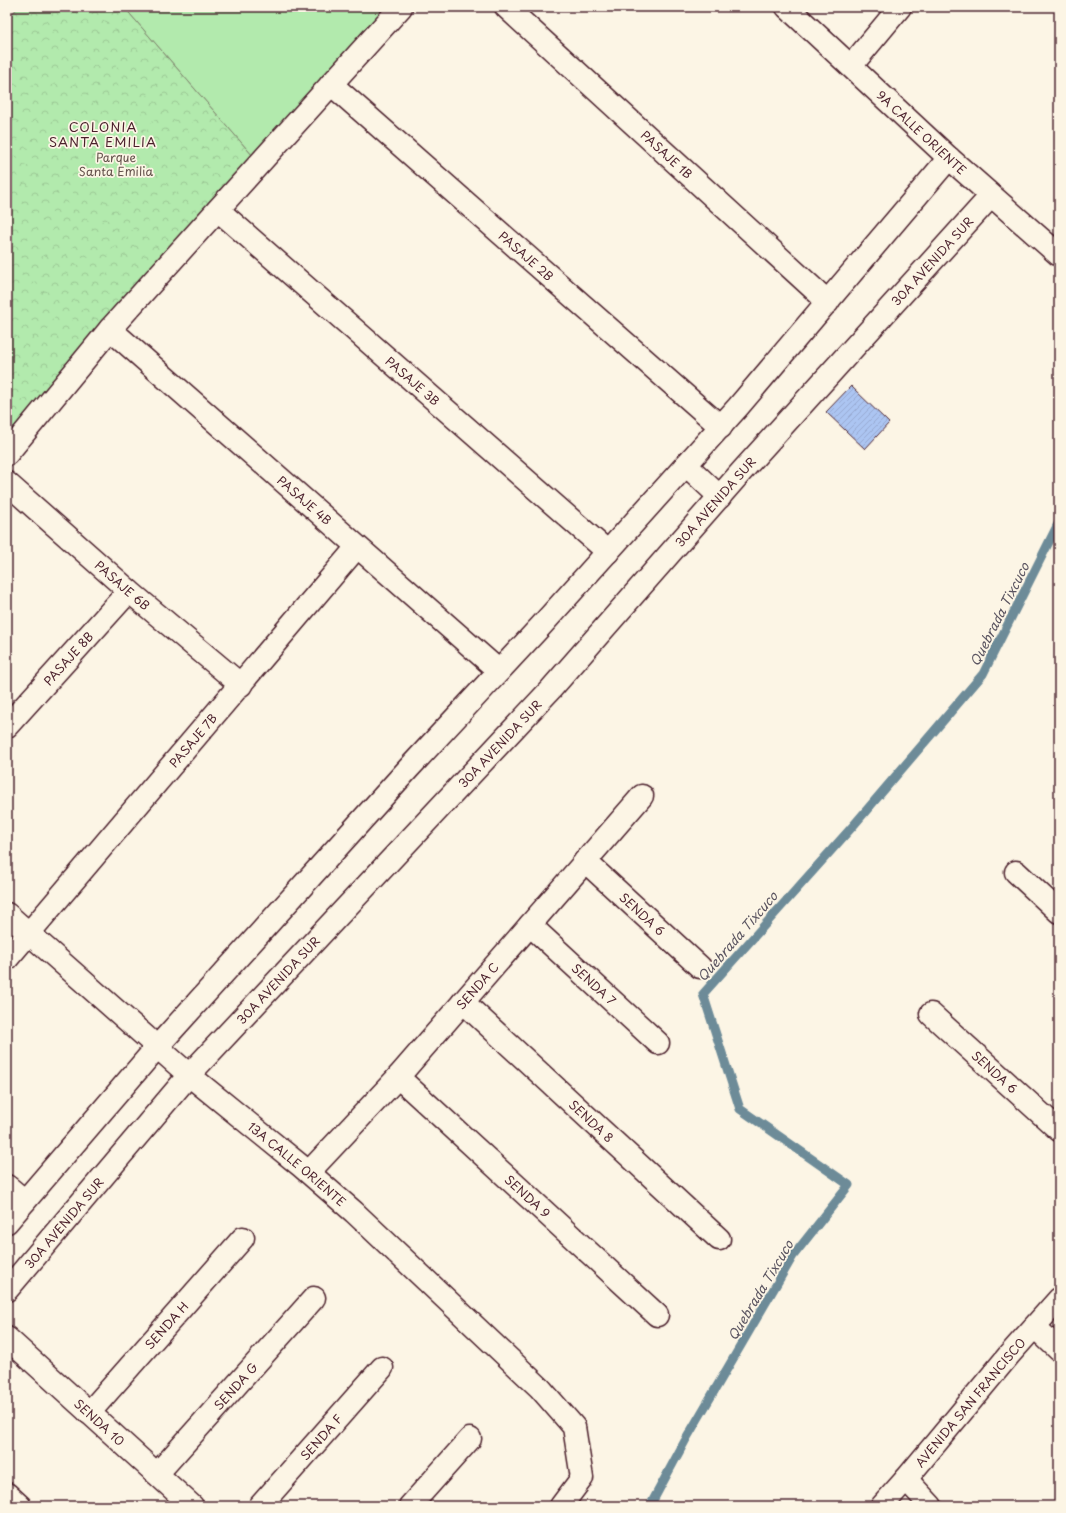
<svg xmlns="http://www.w3.org/2000/svg" width="1066" height="1513" viewBox="0 0 1066 1513" font-family="'Playpen Sans',sans-serif">
<style>
.park{fill:url(#park-crowns);stroke:#7e846c}
.pitch{fill:#b2eaad;stroke:#7e846c}
.lines{fill:none;stroke-linecap:round;stroke-linejoin:round}
.stream{stroke:#6d8b98;stroke-width:9}
.building{fill:url(#building-hatch);stroke:#4a1f2b}
.minor-casing{stroke:#4a1f2b;stroke-width:25}
.minor{stroke:#fcf5e5;stroke-width:22}
.labels{text-anchor:middle;dominant-baseline:central;stroke-width:3.5;stroke-linejoin:round;paint-order:stroke}
.street-label{font-size:12px;fill:#4a1f2b;stroke:#fcf5e5}
.park-label{font-size:12px;fill:#64524c;stroke:#fcf5e5}
.neighbourhood-label{font-size:13px;letter-spacing:1px;fill:#4a1f2b;stroke:#fcf5e5}
.water-label{font-size:13px;font-style:italic;fill:#5b5561;stroke:#fcf5e5}
</style>
<defs>
<pattern id="park-crowns" width="20" height="18" patternUnits="userSpaceOnUse"><rect width="20" height="18" fill="#b2eaad"/><path d="M2 6a3 3 0 1 1 6 0M12 15a3 3 0 1 1 6 0" fill="none" stroke="#9bc895"/></pattern>
<pattern id="building-hatch" width="6" height="6" patternUnits="userSpaceOnUse"><rect width="6" height="6" fill="#acc5f2"/><path d="M-1 1l2-2M0 6l6-6M5 7l2-2" fill="none" stroke="#96a9d0"/></pattern>
</defs>
<rect width="100%" height="100%" fill="#fcf5e5"/>
<filter id="ink" filterUnits="userSpaceOnUse"><feTurbulence type="fractalNoise" baseFrequency=".025" numOctaves="2"/><feDisplacementMap in="SourceGraphic" scale="8" xChannelSelector="R" yChannelSelector="G"/><feConvolveMatrix kernelMatrix="1 2 1 2 8 2 1 2 1" color-interpolation-filters="sRGB"/></filter>
<g filter="url(#ink)">
<path class="park" d="M18 7H124L260 164 7 455V20Z"/>
<path class="pitch" d="M124 7H400L260 164Z"/>
<g class="lines">
<path class="stream" d="M650 1506 685 1441 793 1256 849 1185 740 1109 703 994 853 826 983 674 1059 522"/>
</g>
<path class="building" d="M851 386 889 423 865 449 826 412Z"/>
<g class="lines">
<g class="minor-casing">
<g id="minor">
<path id="s1" d="M506 7 828 302"/>
<path id="s2" d="M787 7 949 158 1059 255"/>
<path d="M851 66 900 7"/>
<path id="s3" d="M331 84 721 427"/>
<path id="s4" d="M218 210 608 552"/>
<path id="s5" d="M110 329 499 671"/>
<path d="M7 454 110 329 401 7"/>
<path d="M686 465 720 497"/>
<path id="s6" d="M7 483 129 591 241 685"/>
<path id="s7" d="M7 726 129 591"/>
<path id="s8" d="M585 861 700 967"/>
<path d="M1016 872 1059 912"/>
<path id="s9" d="M7 914 189 1075 301 1166 354 1212 540 1388 574 1427 582 1478 561 1506"/>
<path id="s10" d="M530 925 658 1043"/>
<path id="s11" d="M7 959 357 547"/>
<path id="s12" d="M463 1002 719 1239"/>
<path id="s13" d="M931 1014 1059 1130"/>
<path id="s14" d="M398 1077 657 1315"/>
<path id="s15" d="M309 1172 398 1077 642 796"/>
<path d="M7 1186 25 1201"/>
<path d="M7 1222 157 1047 409 768 541 626 738 407 949 158"/>
<path id="s16" d="M7 1290 189 1075 551 689 742 471 991 196"/>
<path d="M1035 1327 1059 1350"/>
<path id="s17" d="M7 1338 192 1506"/>
<path id="s18" d="M89 1413 243 1238"/>
<path id="s19" d="M157 1474 314 1298"/>
<path d="M906 1479 931 1506"/>
<path d="M7 1494 20 1506"/>
<path id="s20" d="M260 1506 382 1368"/>
<path d="M410 1506 470 1439"/>
<path id="s21" d="M882 1506 906 1479 1009 1355 1059 1299"/>
</g>
</g>
<use href="#minor" class="minor"/>
</g>
</g>
<g class="labels">
<g class="street-label">
<text stroke="none"><textPath href="#s2" startOffset="184">9A CALLE ORIENTE</textPath></text>
<text stroke="none"><textPath href="#s1" startOffset="218">PASAJE 1B</textPath></text>
<text stroke="none"><textPath href="#s3" startOffset="260">PASAJE 2B</textPath></text>
<text stroke="none"><textPath href="#s16" startOffset="1384">30A AVENIDA SUR</textPath></text>
<text stroke="none"><textPath href="#s4" startOffset="259">PASAJE 3B</textPath></text>
<text stroke="none"><textPath href="#s5" startOffset="259">PASAJE 4B</textPath></text>
<text stroke="none"><textPath href="#s16" startOffset="1060">30A AVENIDA SUR</textPath></text>
<text stroke="none"><textPath href="#s6" startOffset="154">PASAJE 6B</textPath></text>
<text stroke="none"><textPath href="#s7" startOffset="91">PASAJE 8B</textPath></text>
<text stroke="none"><textPath href="#s11" startOffset="287">PASAJE 7B</textPath></text>
<text stroke="none"><textPath href="#s16" startOffset="736">30A AVENIDA SUR</textPath></text>
<text stroke="none"><textPath href="#s8" startOffset="78">SENDA 6</textPath></text>
<text stroke="none"><textPath href="#s16" startOffset="412">30A AVENIDA SUR</textPath></text>
<text stroke="none"><textPath href="#s10" startOffset="87">SENDA 7</textPath></text>
<text stroke="none"><textPath href="#s15" startOffset="251">SENDA C</textPath></text>
<text stroke="none"><textPath href="#s13" startOffset="86">SENDA 6</textPath></text>
<text stroke="none"><textPath href="#s12" startOffset="175">SENDA 8</textPath></text>
<text stroke="none"><textPath href="#s9" startOffset="383">13A CALLE ORIENTE</textPath></text>
<text stroke="none"><textPath href="#s14" startOffset="176">SENDA 9</textPath></text>
<text stroke="none"><textPath href="#s16" startOffset="88">30A AVENIDA SUR</textPath></text>
<text stroke="none"><textPath href="#s18" startOffset="117">SENDA H</textPath></text>
<text stroke="none"><textPath href="#s19" startOffset="118">SENDA G</textPath></text>
<text stroke="none"><textPath href="#s21" startOffset="136">AVENIDA SAN FRANCISCO</textPath></text>
<text stroke="none"><textPath href="#s17" startOffset="125">SENDA 10</textPath></text>
<text stroke="none"><textPath href="#s20" startOffset="92">SENDA F</textPath></text>
</g>
<g class="park-label">
<text x="116" y="157">Parque<tspan x="116" dy="14">Santa Emilia</tspan></text>
</g>
<g class="neighbourhood-label">
<text x="103" y="126">COLONIA<tspan x="103" dy="15">SANTA EMILIA</tspan></text>
</g>
<g class="water-label">
<text transform="translate(999 614) rotate(-63)">Quebrada Tixcuco</text>
<text transform="translate(737 936) rotate(-49)">Quebrada Tixcuco</text>
<text transform="translate(760 1290) rotate(-59)">Quebrada Tixcuco</text>
</g>
</g>
<rect width="1066" height="1513" fill="none" stroke="#fcf5e5" stroke-width="24"/>
<rect x="12" y="12" width="1042" height="1489" fill="none" stroke="#4a1f2b" stroke-width="1.5" filter="url(#ink)"/>
</svg>
